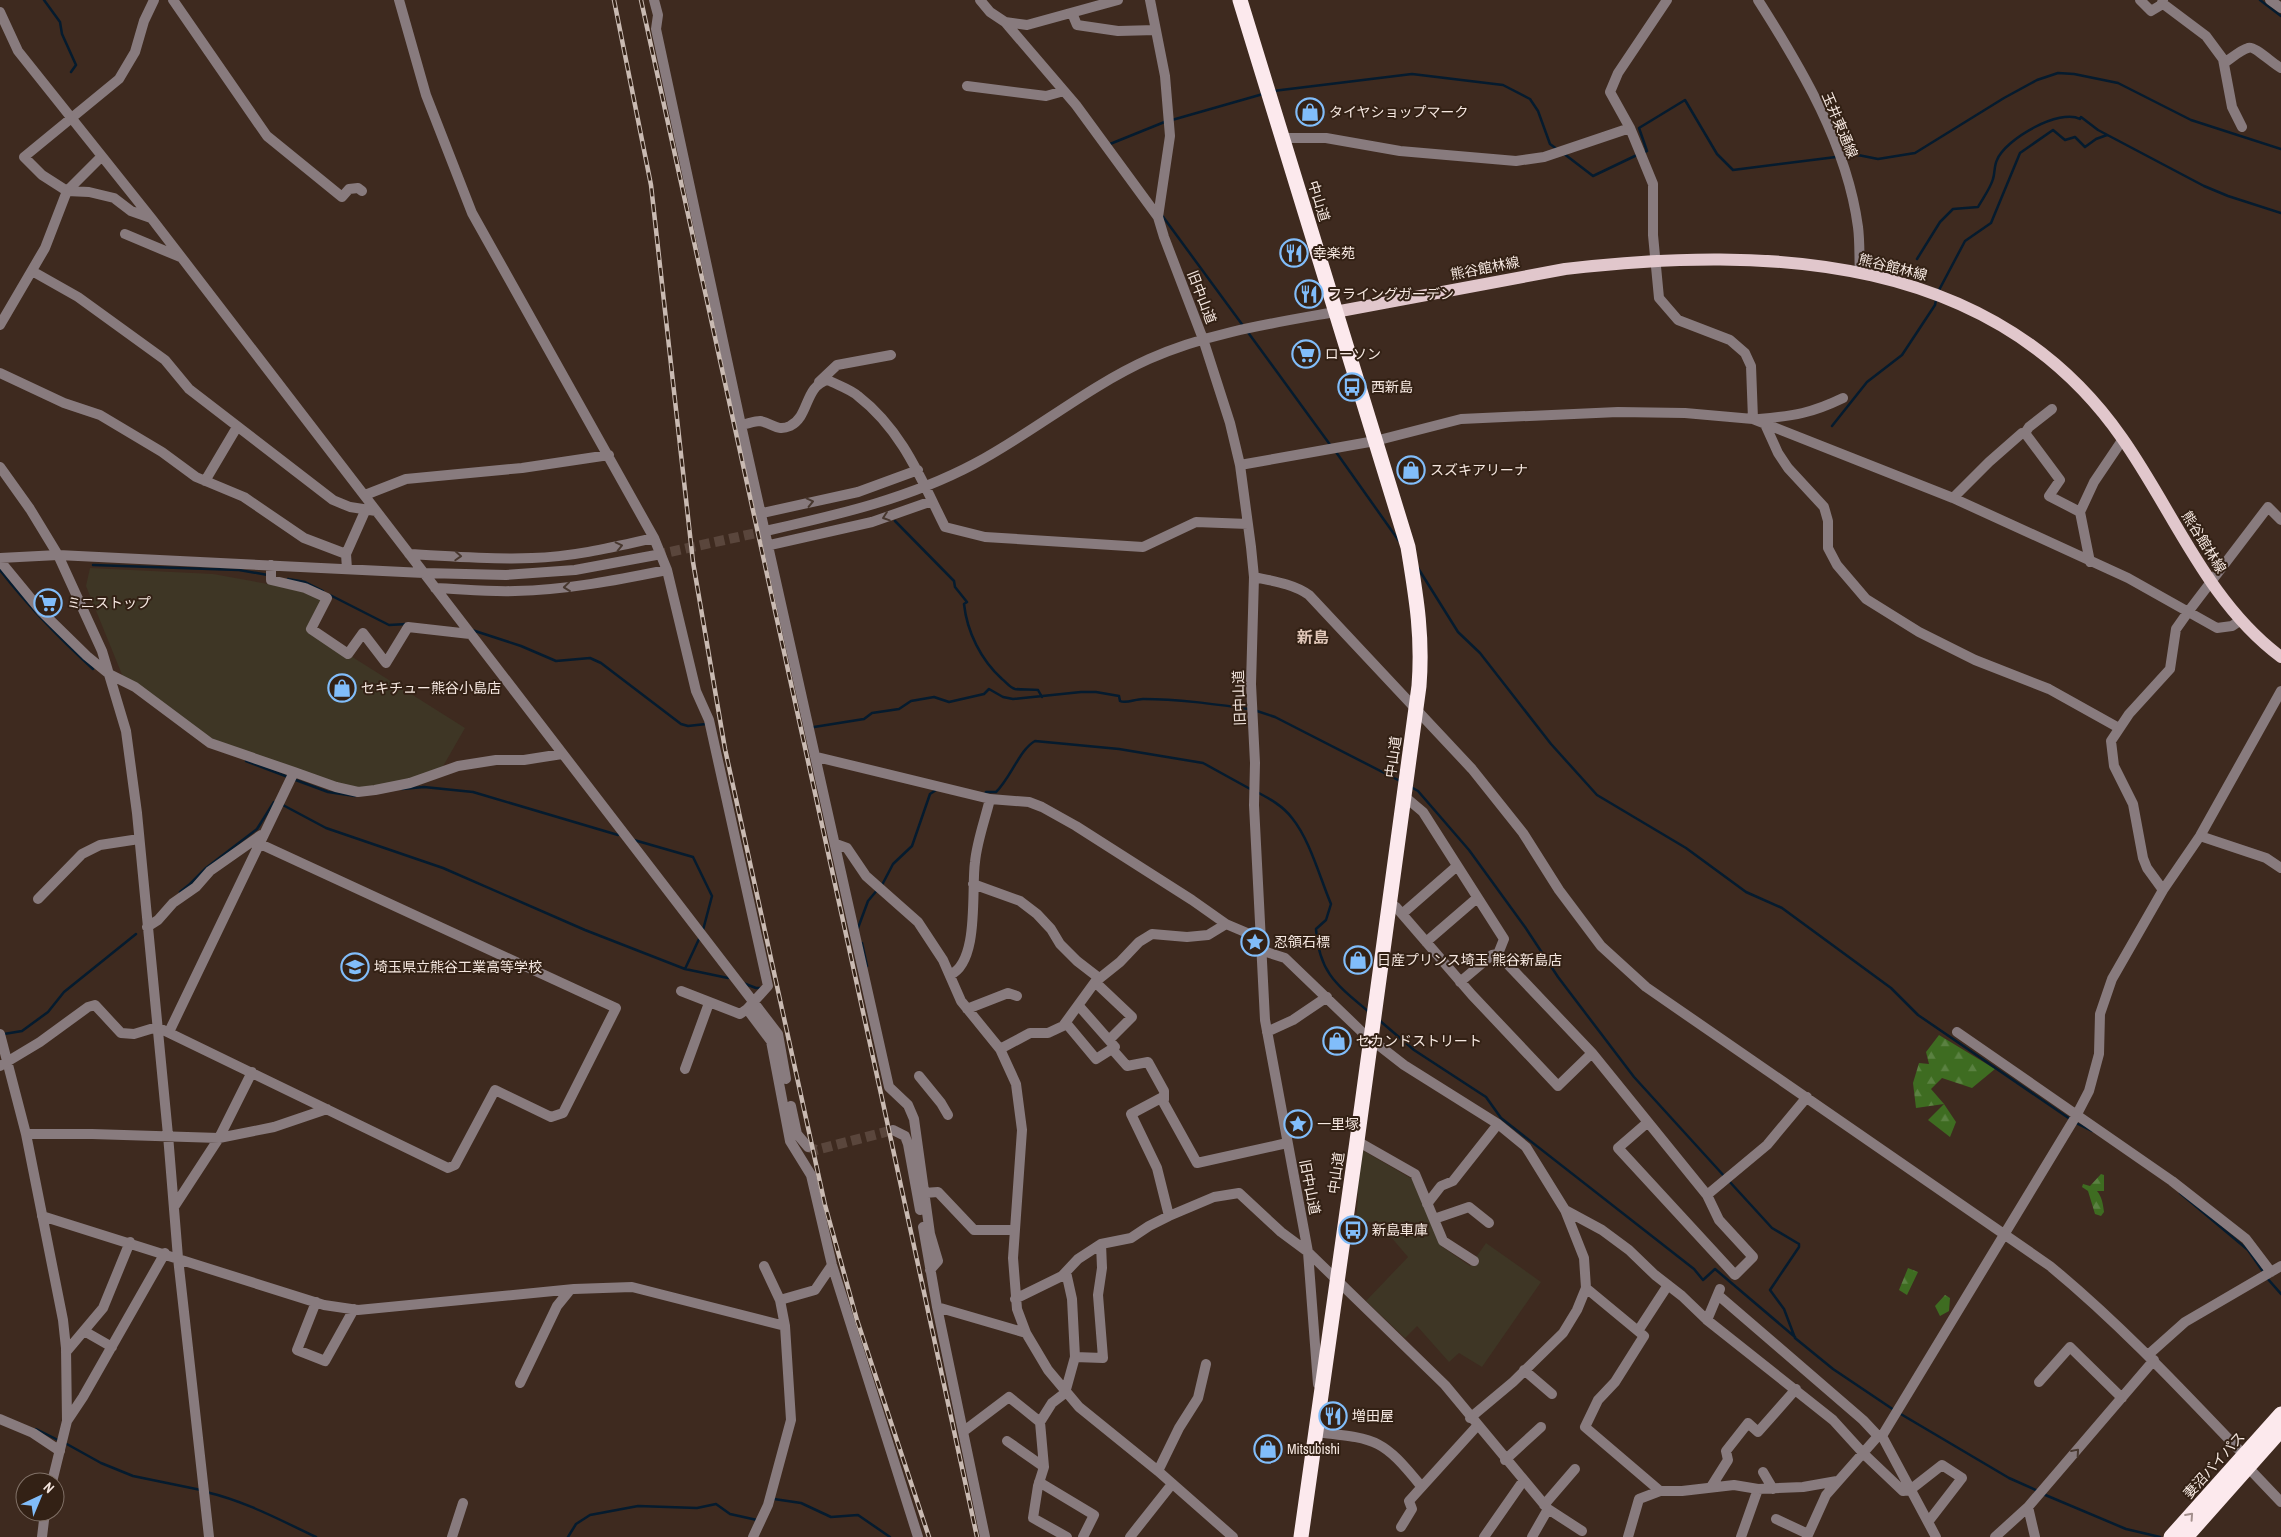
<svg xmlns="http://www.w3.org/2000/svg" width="2281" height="1537" viewBox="0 0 2281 1537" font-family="'Archivo Narrow','Noto Sans JP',sans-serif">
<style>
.commercial{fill:#3e3625}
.forest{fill:url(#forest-firs)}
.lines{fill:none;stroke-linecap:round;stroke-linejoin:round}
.stream{stroke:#051b2e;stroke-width:2.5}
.minor-tunnel{stroke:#5a463c;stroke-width:10;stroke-dasharray:10 5;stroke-linecap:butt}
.minor{stroke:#887b7e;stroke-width:10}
.major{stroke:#e1c7cc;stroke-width:12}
.highway{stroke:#fce9ed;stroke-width:15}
.rail-casing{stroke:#c9bab2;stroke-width:4.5}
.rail{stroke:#332115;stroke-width:2.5;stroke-dasharray:8;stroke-linecap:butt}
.oneway{stroke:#48382f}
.oneway2{stroke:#a28f8c}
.labels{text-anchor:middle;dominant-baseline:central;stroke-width:4;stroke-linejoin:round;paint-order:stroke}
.poi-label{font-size:14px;fill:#f6e8e1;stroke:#332115;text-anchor:start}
.street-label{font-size:14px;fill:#f6e8e1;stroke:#332115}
.quarter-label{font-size:16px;font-weight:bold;fill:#e1c7b9;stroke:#332115}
</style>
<defs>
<pattern id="forest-firs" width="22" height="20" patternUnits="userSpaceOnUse" patternTransform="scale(1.25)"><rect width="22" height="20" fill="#3e6c21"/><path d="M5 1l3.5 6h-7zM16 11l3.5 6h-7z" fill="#5a8141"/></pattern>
</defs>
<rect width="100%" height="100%" fill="#3e2a1f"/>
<path class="commercial" d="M90 568 213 574 306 591 323 601 308 629 465 728 442 768 413 780 359 790 212 741 123 677 86 586Z
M1362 1150 1412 1179 1441 1246 1470 1266 1486 1243 1541 1282 1482 1367 1459 1353 1449 1362 1417 1326 1405 1338 1366 1301 1408 1257 1379 1223 1356 1220 1358 1198 1357 1183Z"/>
<path class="forest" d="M1939 1035 1995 1069 1972 1088 1942 1078 1931 1089 1944 1104 1956 1122 1950 1137 1928 1120 1944 1104 1916 1108 1913 1083 1919 1063 1929 1064 1926 1052Z
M2101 1174 2104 1175V1191H2097C2102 1197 2103 1204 2104 1212L2101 1216 2095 1214 2088 1191 2082 1187 2083 1184 2090 1186Z
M1908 1268 1918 1272 1907 1295 1899 1290Z
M1945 1295 1950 1298 1949 1311 1940 1316 1935 1306Z"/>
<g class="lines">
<path class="stream" d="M44 0 60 22 62 34 76 65 71 72
M2260 0 2281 16
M1273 91 1412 74 1503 85 1530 99 1538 111 1550 144 1558 150
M1172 120 1263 94
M1110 144 1167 121
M1563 153 1593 176 1637 155
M1642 153 1647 151 1639 128 1685 100 1717 154 1733 170 1836 157
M1844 156 1858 155 1878 159 1915 153 2004 98 2037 80 2058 73 2074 74 2118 83 2191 120 2281 149
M1161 214 1244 327
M1917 259 1940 222 1953 209 1978 207C1983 198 1990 189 1993 179 1995 173 1994 166 1997 160 2005 139 2060 108 2080 119L2081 117 2098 130 2204 186 2228 196 2281 213
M1938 292 1965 241 1991 223 2020 153 2053 130 2065 140 2075 137 2085 147 2096 139 2107 135
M1247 331 1331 446
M1832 426 1867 382 1902 355 1935 305 1936 300
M1336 452 1399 541
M895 521 954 581 955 587 967 602 964 604C967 632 981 660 1002 679 1006 682 1010 688 1015 689 1022 690 1031 689 1038 690L1042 697
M93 565 239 570 268 575
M1418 568 1458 632 1480 653 1551 744 1597 795 1686 848 1746 892 1782 908 1891 988 1918 1015 2070 1119
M0 570C28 606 59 638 93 669
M288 579 305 582 323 591
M330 595 389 625 407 624
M472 630 521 646 556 661 590 658 601 663 681 724 688 726 706 724
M1254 710 1275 717 1400 781
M814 727 864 719 872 713 899 709 911 701 934 697 949 702 984 694 989 689 1003 697 1013 699 1081 692H1096L1119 696 1120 701C1126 704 1135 699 1143 699 1178 699 1214 704 1249 709
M246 761 288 777
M293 779 328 792 355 796
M1411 787 1418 791 1469 850 1525 927 1558 977 1634 1077 1725 1177
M402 789 424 787 473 792 618 835
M1257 792C1270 799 1283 806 1292 818 1310 840 1320 878 1331 904L1326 920 1316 929C1319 973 1337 985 1369 1012
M985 795 986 792H996C1010 779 1020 749 1035 741L1119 749 1203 763 1252 790
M281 804 326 828 443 868 585 930 685 969 728 978
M634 840 693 857 712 896 703 930
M882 885 893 864 912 846 930 794 936 790
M180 892 190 884 206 868 257 829 274 802
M858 928 868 901 878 889
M862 943 867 966H865
M685 969 699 939
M743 983 756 988H762
M1379 1020 1414 1050 1486 1097 1501 1118 1694 1269 1703 1280 1715 1269 1795 1337
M4 1034 22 1031 48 1012 64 992 136 934
M2074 1122 2092 1131
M1729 1181 1772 1228 1799 1244V1247L1770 1290 1784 1309 1795 1338 1833 1369 1894 1410
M2180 1193 2248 1250 2264 1273
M2267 1278 2281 1294
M1899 1413 2009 1478 2038 1491
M36 1429 60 1441
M65 1443 101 1463 133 1476 201 1490
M206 1492C245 1501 280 1520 316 1537
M2043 1494 2126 1529 2160 1537
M774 1499 801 1503 831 1517 858 1515 890 1537
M568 1537 576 1524 590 1515 638 1506 697 1508 716 1504 730 1514 757 1520"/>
<path class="minor-tunnel" d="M656 555 770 530
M808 1147 816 1150 893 1130"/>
<path class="minor" d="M173 0 267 136 342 197 349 189 358 188 362 191
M399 0 426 95 472 213 654 538 667 570 696 691 709 720 768 986 747 1009 771 1041 790 1141 811 1175 832 1265 918 1537
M654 0 658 15 656 29 741 425 889 1087 908 1105 914 1119 930 1234 938 1261 930 1270
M980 0 990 12 1005 22 1076 105 1158 217
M1150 0 1165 76 1170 136 1158 217 1164 237 1203 339 1230 423 1240 465 1251 547 1254 577 1251 684 1255 763 1254 805 1265 1020 1308 1252 1318 1384
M1667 0 1618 73 1610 92 1630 128 1653 184V235L1659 298 1678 320 1730 340 1745 353 1751 366 1753 419
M1758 0C1802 69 1847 145 1858 227 1860 242 1859 258 1860 273
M2140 0 2151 11 2161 5 2163 0
M2270 0 2281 8
M2162 3 2206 36 2223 59 2232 107 2242 127
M0 12 18 51 152 219 778 1034 786 1079
M1072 13 1077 25 1118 31 1156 30
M1005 22 1027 25 1118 0
M2224 63C2231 59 2240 50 2248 48 2254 45 2273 64 2281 68
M967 86 1046 96 1064 91
M1282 138H1326L1400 151 1516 161 1544 157 1630 128
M151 218 131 211 114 198 89 192 67 191 42 175 24 157 119 79 135 52 144 21 154 0
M125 234 180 257
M32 271 78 297 165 360 189 389 333 500 350 507 376 511
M0 325 45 248 67 191 101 157
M0 373 64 403 100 415 162 452 196 477 244 497 304 538 346 554 347 569
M819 382 837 365 891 355
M1759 419C1794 416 1812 413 1843 398
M1764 422 1778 453 1788 468 1824 507 1828 521V548L1837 565 1866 599 1919 632 1975 660 2049 689 2119 728
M741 425C747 424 755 421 760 421 772 423 777 432 790 426 810 416 804 386 828 380 837 385 850 389 858 396 902 430 921 479 945 527L985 537 1143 547 1196 522 1248 524
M2025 433 2029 427 2052 409
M1240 465 1375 441 1461 419 1618 412 1685 413 1753 419 1953 498 2128 578 2217 628 2232 626 2241 620
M0 467 30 509 58 555 102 651 126 731 137 813 168 1135 178 1258 209 1537
M205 481 237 427
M365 495 406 479 522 468 609 455
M1953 498 1989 462 2022 433H2025L2060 480 2049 496 2080 512 2090 562
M2080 512 2094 482 2123 439
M762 513 858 492 918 470
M770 530C841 514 910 498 974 464 1034 432 1087 387 1149 359 1207 333 1273 323 1335 312
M770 545 872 522 932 501
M346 554 366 509
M409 554C450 556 491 560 532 558 573 557 614 547 654 538
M0 558 58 555 424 573 506 575 575 570 656 555
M0 561 42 612 87 656 109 674 135 687 210 743 294 772 336 787 358 792 375 790 410 783 458 766 496 760H524L562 754
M271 565V580L305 588 327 598 311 629 348 654 363 633 386 663 408 627 470 634
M1254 577C1273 581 1294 584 1309 595L1472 769 1523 833 1559 890 1601 946 1646 987 2050 1266C2119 1323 2179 1387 2241 1452V1460L2281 1502
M435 588C462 589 488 592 515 591 567 590 617 580 667 570
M817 757 990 799 1029 802 1042 807 1076 826 1192 900 1226 924 1259 938
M1404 796 1423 812 1504 939 1498 954 1492 955 1460 982
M2200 836 2266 858 2281 868
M836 844 847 848 866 876 918 922 943 960 961 1001 1000 1049 1016 1084 1022 1130 1013 1258 1017 1309 1026 1333 1048 1370 1079 1407 1158 1471 1233 1537
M973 884 1020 901 1037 914 1051 929 1060 944 1077 961 1099 978
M2163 890 2147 868 2143 858 2133 804 2114 766 2111 741 2129 714 2170 669 2176 629 2188 612 2268 507 2281 520
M38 899 82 854 100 845 139 839
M1389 902 1396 907 1472 995 1558 1086 1592 1053
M1402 914 1457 866
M147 927 158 920 173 903 196 887 210 871 261 835
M1426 942 1477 898
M1260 950 1285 958 1363 1033 1404 1065 1498 1124 1526 1147 1565 1210 1584 1258 1586 1288 1577 1310 1563 1333 1513 1382 1470 1418
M1498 954 1592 1053 1707 1195 1719 1220 1753 1257 1735 1275 1618 1148 1648 1122
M950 975C980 962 971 889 975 862 977 841 985 820 990 799
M1095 982 1132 1017 1109 1040
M681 991 740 1014 747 1009
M967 1009 1008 993 1017 996
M1066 1023 1096 1059 1115 1047 1079 1006
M169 1032 294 772
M1267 1032 1293 1020 1327 997
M1957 1032 2172 1181 2246 1239 2271 1272
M0 1034 26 1134 63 1320 66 1348 67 1421 52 1482
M1000 1049 1030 1033H1048L1063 1026 1095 982 1120 962 1139 942 1152 934 1187 937 1208 935 1226 924
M1112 1049 1127 1066 1148 1062 1164 1091V1100
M0 1066 40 1042 88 1007 95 1005 121 1033 134 1034 157 1027 448 1168 455 1165 495 1090 551 1117 563 1113 616 1008 258 843
M685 1069 709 1003
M919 1076 941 1103 948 1115
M791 1106 797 1134 808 1147
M893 1130 905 1136 908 1144 920 1210
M26 1134H92L219 1138 274 1127 327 1109
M1357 1141 1415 1174 1443 1241 1474 1261
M924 1193 938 1192 974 1230H1015
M1707 1195 1767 1145 1807 1097
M1427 1204 1441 1186 1453 1181 1498 1124
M174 1207 219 1138 252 1072
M1565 1210 1602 1230 1629 1250 1655 1275 1682 1296 1707 1320 1833 1420 1863 1453 1903 1491 1910 1490 1942 1465 1962 1478 1928 1522
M42 1216 324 1305 358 1310 574 1289 632 1287 785 1326
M1169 1216 1157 1168 1131 1114 1161 1098 1197 1163 1287 1143
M1434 1219 1469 1207 1489 1223
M923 1227 937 1307 985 1537
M764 1266 780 1300
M1586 1288 1644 1336 1615 1382 1598 1400 1585 1427 1660 1491H1682L1734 1485 1758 1489 1803 1487 1837 1481
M1718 1295 1863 1420 1878 1436
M1015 1299 1062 1276 1078 1259 1101 1244 1131 1238 1149 1226 1169 1216 1214 1197 1239 1193 1281 1232 1308 1252 1445 1385 1548 1509 1532 1537
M316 1302 297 1350 325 1361 354 1309
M937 1307 1026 1333
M1707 1320 1720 1289
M84 1331 112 1347
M1638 1331 1668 1285
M66 1352 103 1308 130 1242
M2148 1355 2185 1322 2281 1266
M1075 1357 1103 1358 1098 1295 1102 1268 1101 1244
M1524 1370 1552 1394
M2039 1382 2070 1347 2122 1398
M520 1383 557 1306 570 1290
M0 1419 33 1433 60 1451
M67 1421 83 1397 165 1253
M1040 1422 1044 1467
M964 1431 1009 1397 1040 1422 1052 1403 1065 1393 1075 1357 1072 1299 1066 1272
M1316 1432C1377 1439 1382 1438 1421 1486
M1882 1436 1936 1537
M1007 1441 1044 1467 1038 1486 1033 1518 1067 1537
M1505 1460 1541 1427
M1158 1471 1179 1428 1198 1398 1206 1364
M1763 1472 1773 1489
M1039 1482 1094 1515 1083 1537
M1711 1487 1728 1460 1726 1451 1748 1423 1758 1432 1796 1389
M1544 1505 1575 1469
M2028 1507 2035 1537
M1548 1509 1582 1531
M1776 1519 1808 1534
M1401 1527 1412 1509 1409 1501 1477 1426
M42 1537 45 1512
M452 1537 463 1503
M753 1537 768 1505 791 1420 785 1326 780 1300 815 1290 832 1265
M1130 1537 1172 1484
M1484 1537 1523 1481
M1628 1537 1639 1499 1660 1491
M1741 1537 1758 1489
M1807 1537 1826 1495 1878 1436H1882L2076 1116 2089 1091 2099 1054 2100 1014 2112 979 2163 890 2200 836 2281 691
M1995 1537 2028 1507 2154 1360"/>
<path class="major" d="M1335 312 1565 269C1769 245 1994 254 2122 438 2174 512 2207 602 2281 657"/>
<path class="highway" d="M1240 0 1408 547C1416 596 1423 635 1419 686L1357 1141 1301 1537
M2171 1537 2281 1414
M2186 1537 2281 1430"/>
<g class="rail-casing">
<path id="rail" d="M614 0 651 185 693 562 725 749 825 1205 857 1320 929 1537
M641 0 883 1103 977 1537"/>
</g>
<use href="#rail" class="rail"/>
</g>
<defs><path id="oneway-chevron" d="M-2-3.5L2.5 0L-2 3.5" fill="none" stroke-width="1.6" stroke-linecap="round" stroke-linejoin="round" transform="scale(1.25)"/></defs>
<g class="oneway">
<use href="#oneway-chevron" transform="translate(810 502) rotate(-13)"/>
<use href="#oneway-chevron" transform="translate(886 517) rotate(161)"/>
<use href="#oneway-chevron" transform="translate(619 546) rotate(-13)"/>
<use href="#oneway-chevron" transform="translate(458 556) rotate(3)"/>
<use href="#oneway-chevron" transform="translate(567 587) rotate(174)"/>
<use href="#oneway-chevron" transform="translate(2076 1452) rotate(-49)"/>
</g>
<use class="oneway2" href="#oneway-chevron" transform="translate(2190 1516) rotate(-48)"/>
<defs>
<g id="shop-ring" transform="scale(1.4375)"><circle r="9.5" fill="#332115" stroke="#81bdfa" stroke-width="1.5"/><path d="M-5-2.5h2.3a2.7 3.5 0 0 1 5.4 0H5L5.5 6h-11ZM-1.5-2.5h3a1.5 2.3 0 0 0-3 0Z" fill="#81bdfa"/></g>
<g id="restaurant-ring" transform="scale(1.4375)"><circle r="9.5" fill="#332115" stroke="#81bdfa" stroke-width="1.5"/><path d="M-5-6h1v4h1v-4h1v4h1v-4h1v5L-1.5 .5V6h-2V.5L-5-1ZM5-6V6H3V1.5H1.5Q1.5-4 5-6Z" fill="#81bdfa"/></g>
<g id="supermarket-ring" transform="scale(1.4375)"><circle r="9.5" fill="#332115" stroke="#81bdfa" stroke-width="1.5"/><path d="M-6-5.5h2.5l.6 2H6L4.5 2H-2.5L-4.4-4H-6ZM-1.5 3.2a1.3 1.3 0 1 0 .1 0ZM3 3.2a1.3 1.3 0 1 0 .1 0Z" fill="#81bdfa"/></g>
<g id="bus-ring" transform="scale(1.4375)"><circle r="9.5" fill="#332115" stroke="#81bdfa" stroke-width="1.5"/><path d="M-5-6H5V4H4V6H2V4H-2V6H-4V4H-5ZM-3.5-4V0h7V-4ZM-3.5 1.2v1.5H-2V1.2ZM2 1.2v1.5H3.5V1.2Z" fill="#81bdfa"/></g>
<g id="sight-ring" transform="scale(1.4375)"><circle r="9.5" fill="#332115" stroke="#81bdfa" stroke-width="1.5"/><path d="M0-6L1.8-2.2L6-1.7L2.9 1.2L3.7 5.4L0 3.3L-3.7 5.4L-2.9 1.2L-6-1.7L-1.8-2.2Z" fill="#81bdfa"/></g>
<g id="school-ring" transform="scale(1.4375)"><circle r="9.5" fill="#332115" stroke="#81bdfa" stroke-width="1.5"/><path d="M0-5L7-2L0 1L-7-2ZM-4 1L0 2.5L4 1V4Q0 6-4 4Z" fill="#81bdfa"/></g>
</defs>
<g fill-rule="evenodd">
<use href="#shop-ring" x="1310" y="112"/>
<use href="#restaurant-ring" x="1294" y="253"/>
<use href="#restaurant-ring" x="1309" y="294"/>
<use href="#supermarket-ring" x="1306" y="354"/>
<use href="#bus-ring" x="1352" y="387"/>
<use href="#shop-ring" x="1411" y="470"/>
<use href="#supermarket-ring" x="48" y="603"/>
<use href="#shop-ring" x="342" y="688"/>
<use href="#sight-ring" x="1255" y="942"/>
<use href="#shop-ring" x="1358" y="960"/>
<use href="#school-ring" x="355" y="967"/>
<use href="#shop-ring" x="1337" y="1041"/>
<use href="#sight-ring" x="1298" y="1124"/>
<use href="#bus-ring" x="1353" y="1230"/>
<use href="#restaurant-ring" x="1333" y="1416"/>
<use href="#shop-ring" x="1268" y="1449"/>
</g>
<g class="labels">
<g class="poi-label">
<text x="1329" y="112">タイヤショップマーク</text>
<text x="1313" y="253">幸楽苑</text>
<text x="1328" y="294">フライングガーデン</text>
<text x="1325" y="354">ローソン</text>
<text x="1371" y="387">西新島</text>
<text x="1430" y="470">スズキアリーナ</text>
<text x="67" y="603">ミニストップ</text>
<text x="361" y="688">セキチュー熊谷小島店</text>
<text x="1274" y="942">忍領石標</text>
<text x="1377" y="960">日産プリンス埼玉 熊谷新島店</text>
<text x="374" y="967">埼玉県立熊谷工業高等学校</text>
<text x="1356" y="1041">セカンドストリート</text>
<text x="1317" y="1124">一里塚</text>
<text x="1372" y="1230">新島車庫</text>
<text x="1352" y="1416">増田屋</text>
<text x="1287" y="1449">Mitsubishi</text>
</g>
<g class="street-label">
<text transform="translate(1840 125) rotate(67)">玉井東通線</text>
<text transform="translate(1319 201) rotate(73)">中山道</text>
<text transform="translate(1893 267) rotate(14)">熊谷館林線</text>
<text transform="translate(1485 268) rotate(-11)">熊谷館林線</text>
<text transform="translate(1202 297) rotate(69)">旧中山道</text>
<text transform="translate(2204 542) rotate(58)">熊谷館林線</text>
<text transform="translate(1239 698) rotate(-92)">旧中山道</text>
<text transform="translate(1393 757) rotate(-82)">中山道</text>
<text transform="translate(1336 1173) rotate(-82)">中山道</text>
<text transform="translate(1310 1187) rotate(79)">旧中山道</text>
<text transform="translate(2214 1465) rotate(-48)">妻沼バイパス</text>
</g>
<g class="quarter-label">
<text x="1313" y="637">新島</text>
</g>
</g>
<g transform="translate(40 1497) rotate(44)"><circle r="24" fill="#332115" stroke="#817167"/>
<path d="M0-4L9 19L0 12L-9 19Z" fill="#81bdfa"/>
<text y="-8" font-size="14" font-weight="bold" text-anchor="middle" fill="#f6e8e1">N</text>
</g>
</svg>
